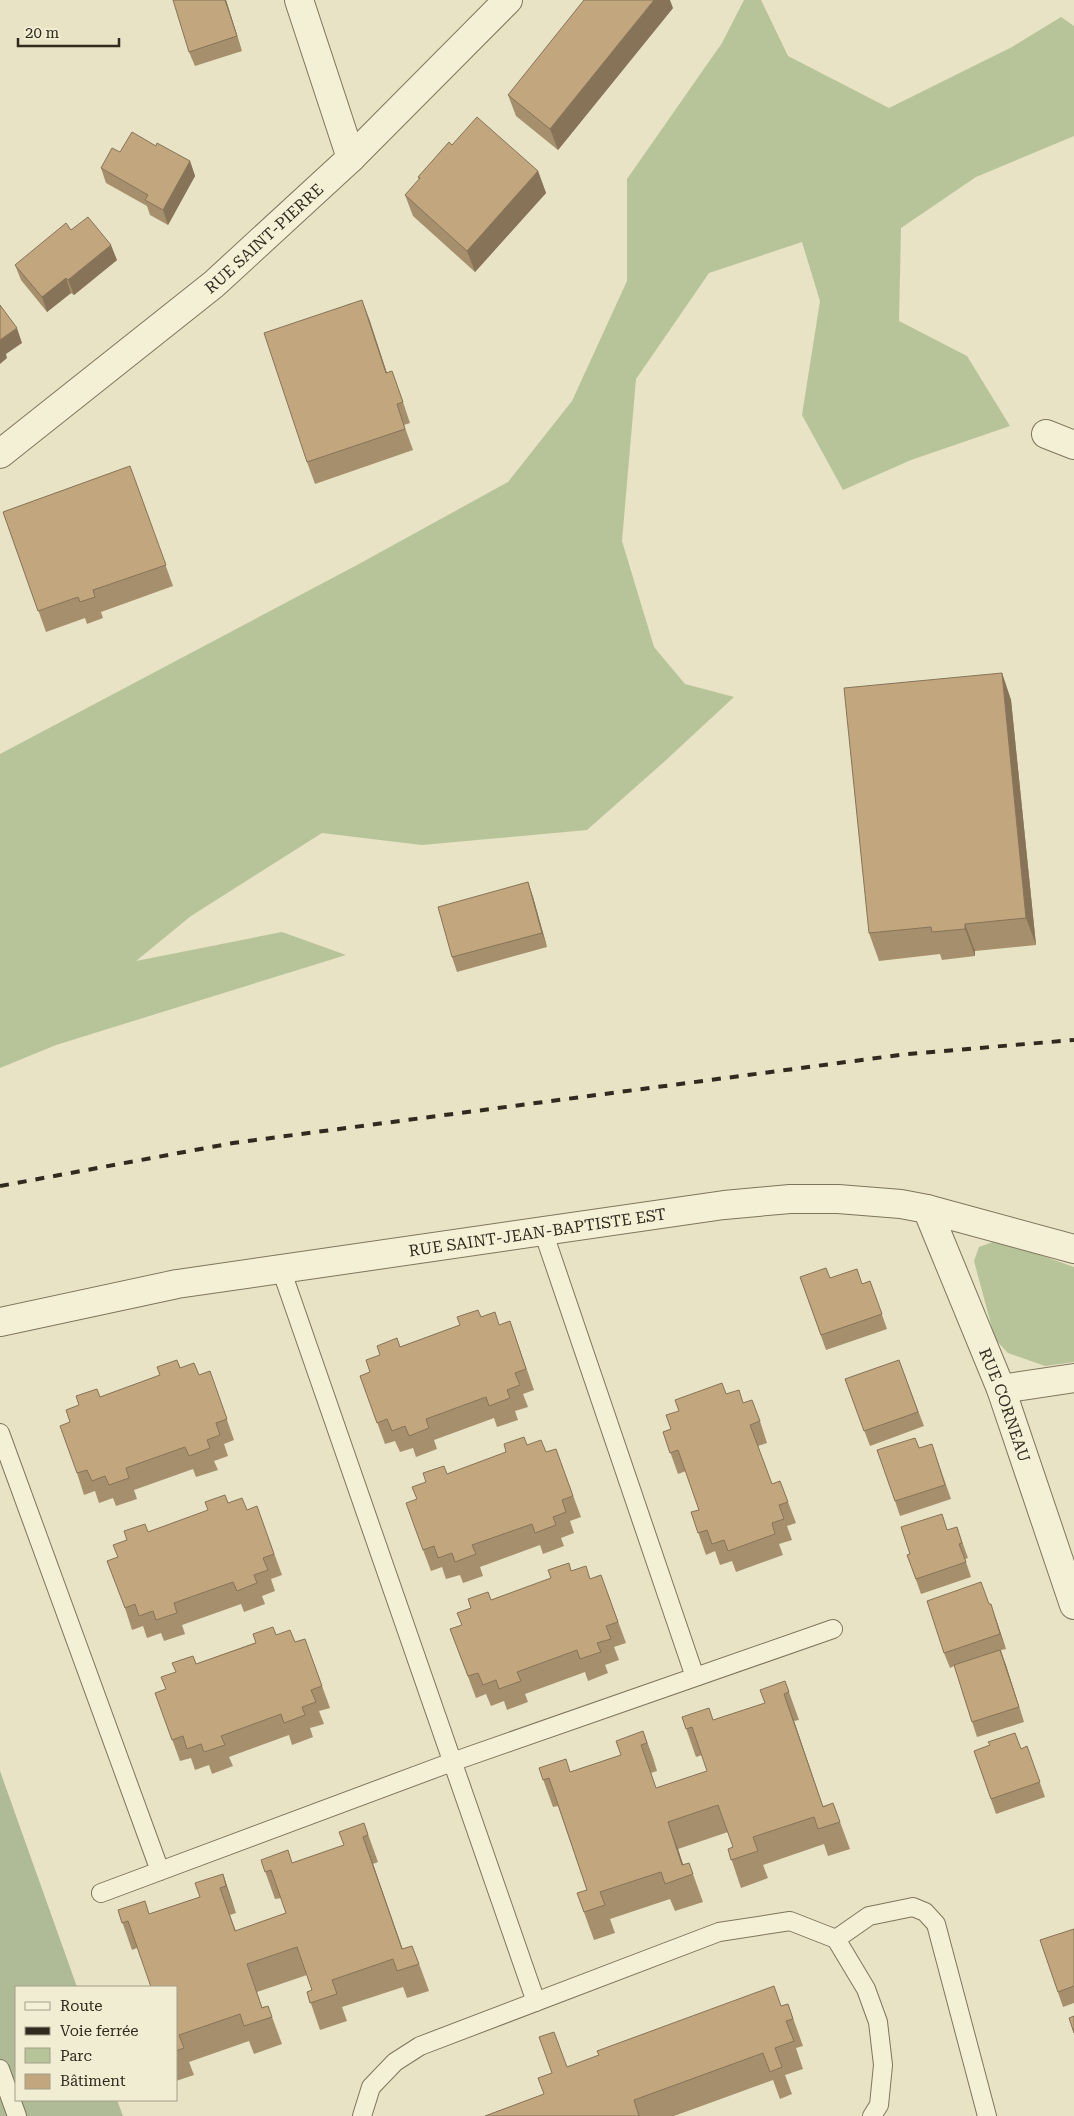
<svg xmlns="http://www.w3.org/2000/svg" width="1074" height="2116" viewBox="0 0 1074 2116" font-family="'Roboto Serif',serif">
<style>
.green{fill:#b7c499}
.cemetery{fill:#afba97}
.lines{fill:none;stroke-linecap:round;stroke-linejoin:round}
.service-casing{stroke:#7f755d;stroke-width:20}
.minor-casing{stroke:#7f755d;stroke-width:30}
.tertiary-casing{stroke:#7f755d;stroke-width:30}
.service{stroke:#f3f0d6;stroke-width:18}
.minor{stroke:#f3f0d6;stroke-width:28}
.tertiary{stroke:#f3f0d6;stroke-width:28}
.rail{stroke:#312b1f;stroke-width:4;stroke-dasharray:9 9;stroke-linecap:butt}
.wall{fill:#a68f6c}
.shaded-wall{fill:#877458}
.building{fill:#c1a67e;stroke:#877458}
.labels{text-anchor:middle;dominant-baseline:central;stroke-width:4;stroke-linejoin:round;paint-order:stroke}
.street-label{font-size:16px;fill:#312b1f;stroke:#f0edd2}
</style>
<rect width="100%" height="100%" fill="#e7e3c4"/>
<path class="green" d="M744 0H761L788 56 889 108 1012 47 1061 17 1074 26V136L976 177 901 228 899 321 967 356 1010 426 911 460 843 490 802 415 820 301 802 242 709 273 636 379 622 541 654 647 685 684 734 697 665 761 587 830 422 845 322 833 191 916 136 961 282 932 346 955 56 1045 0 1068V754L357 565 508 482 572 401 627 281V179L722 43Z
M998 1240 1074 1267V1362L1045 1366 1008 1353 995 1339 974 1261 979 1247Z"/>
<path class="cemetery" d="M0 1771 77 1987H16V2100H117L123 2116H0Z"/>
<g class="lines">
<g class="service-casing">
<path id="service" d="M543 1231 695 1677
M281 1269 536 2002
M0 1433 160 1871
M101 1893 452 1762 833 1629
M836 1939 869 1916 913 1907 925 1912 936 1924 987 2116
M0 2069 17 2116
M362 2116 371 2087 395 2062 420 2046 719 1932 790 1921 836 1939 866 1989 878 2022 883 2065 879 2105 872 2116"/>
</g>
<g class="minor-casing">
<g id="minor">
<path d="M299 0 351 158"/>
<path d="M1046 434 1074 445"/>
<path id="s1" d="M0 454 214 284 351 158 508 0"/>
<path id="s2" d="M927 1209 1001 1389 1074 1605"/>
</g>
</g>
<g class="tertiary-casing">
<g id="tertiary">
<path id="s3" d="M0 1322 177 1284 724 1205 790 1199H838L901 1204 927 1209 1074 1249"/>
<path d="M1001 1389 1074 1378"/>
</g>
</g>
<use href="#service" class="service"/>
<use href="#minor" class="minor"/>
<use href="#tertiary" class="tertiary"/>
<path class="rail" d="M0 1186 233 1143 907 1054 1074 1040"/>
</g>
<path class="wall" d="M226 0 242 51 195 66 189 52Z
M673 8 558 150 516 116 508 95Z
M452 145 538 171 546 193 475 272 413 216 405 195 419 180 418 177Z
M156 146 190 161 195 176 168 225 150 215 147 206 106 183 101 168 120 152Z
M71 230 117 260 74 295 71 293 47 312 21 280 15 265Z
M362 300 387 373 392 371 400 393 410 423 404 425 413 450 315 484 307 462Z
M130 466 173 586 101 612 103 618 87 624 85 618 46 632 3 512Z
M1002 673 1011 700 1036 945 975 951V956L942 960 940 954 879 961 869 933Z
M528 882 533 897 547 947 457 972 452 957Z
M800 1277 830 1278 862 1284 870 1281 887 1329 826 1350Z
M481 1317 499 1325 510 1321 534 1390 523 1394 528 1407 515 1411 518 1420 497 1427 494 1418 434 1440 437 1449 416 1457 413 1448 400 1452 395 1441 385 1444 360 1376 370 1372 400 1347Z
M899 1360 924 1426 870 1446 845 1379Z
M180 1368 199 1375 210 1371 234 1440 224 1444 228 1456 214 1461 218 1470 196 1477 193 1469 134 1490 137 1499 116 1506 113 1498 99 1503 95 1491 84 1495 77 1473 70 1422 100 1397Z
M726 1394 743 1403 760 1421 767 1443 758 1446 772 1484 780 1481 796 1523 787 1526 792 1540 779 1544 783 1555 736 1572 732 1561 720 1565 715 1551 706 1555 691 1512 699 1510 686 1471 678 1474 663 1432 671 1429Z
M915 1438 919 1448 937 1459 951 1499 900 1516 895 1501Z
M527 1445 546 1452 556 1449 581 1517 570 1521 574 1533 561 1538 564 1546 543 1554 540 1545 480 1567 483 1576 463 1583 460 1575 446 1579 442 1567 431 1571 423 1550 417 1499 447 1474Z
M228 1503 247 1510 257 1506 282 1575 271 1579 275 1591 262 1596 265 1604 244 1612 241 1604 182 1625 185 1634 164 1641 161 1633 147 1638 143 1626 132 1630 125 1608 118 1557 148 1532Z
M957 1527 968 1558 965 1559 971 1577 921 1594 907 1555 910 1554 948 1530Z
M572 1571 590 1579 601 1575 626 1643 614 1647 619 1660 605 1665 608 1673 588 1681 585 1672 525 1694 528 1702 507 1710 504 1701 491 1706 486 1694 476 1698 450 1629 462 1625 491 1600Z
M989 1604 996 1619 1006 1649 1001 1650 1024 1722 977 1737 954 1666 950 1668 944 1653Z
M276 1635 295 1642 305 1639 330 1708 319 1711 324 1724 310 1728 313 1737 292 1745 289 1735 229 1757 233 1766 212 1774 209 1765 195 1770 191 1758 180 1761 155 1693 166 1689 196 1664Z
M785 1681 799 1720 794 1721 823 1806 833 1803 850 1849 828 1856 824 1844 763 1865 768 1878 741 1888 728 1849 733 1847 728 1832 678 1849 683 1865 689 1863 703 1902 675 1911 670 1899 610 1919 615 1933 594 1940 577 1893 587 1890 558 1806 553 1807 539 1768 570 1772 621 1755 643 1731 657 1771 651 1773 656 1788 707 1771 702 1755 696 1757 682 1717 713 1720 765 1703Z
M1027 1746 1045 1797 996 1814 974 1751 1021 1749Z
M364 1823 378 1862 373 1864 402 1949 412 1946 429 1991 407 1998 403 1987 342 2007 347 2021 320 2030 307 1992 312 1990 307 1975 257 1992 262 2007 268 2006 282 2044 254 2054 249 2041 189 2062 194 2075 176 2081V1987L137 1948 132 1950 118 1910 149 1914 200 1897 223 1874 236 1913 230 1915 236 1931 286 1913 281 1898 275 1899 261 1860 292 1863 344 1845Z
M1074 1929V2003L1063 2007 1040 1940Z
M788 2004 803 2046 796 2048 803 2069 785 2075 792 2094 780 2099 773 2080 674 2116H485L544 2094 567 2067Z"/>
<path class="shaded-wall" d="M225 0H226L242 51Z
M654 0H670L673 8 558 150 550 129Z
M190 161 195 176 168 225 163 210Z
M538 171 546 193 475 272 467 251Z
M111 245 117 260 74 295 68 280Z
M66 278 71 293 47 312 42 297Z
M362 300 370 321 394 395 386 373Z
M17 328 22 343 6 354 7 358 0 364V340Z
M1002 673 1011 700 1036 945 1026 918Z
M528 882 533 897 547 947 542 933Z
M965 924 975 951V956L965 929Z
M991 1604 1006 1649 1000 1634Z
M1000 1650 1006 1665 1024 1722Z
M784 1694 794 1721 829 1825Z
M643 1731 653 1758 657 1771 647 1743Z
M668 1822 678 1849 687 1876 682 1865Z
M363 1837 373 1864 409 1967 402 1949Z
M223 1874 236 1913 226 1886Z
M412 1946 422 1973 429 1991 419 1964Z"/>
<path class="building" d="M173 0H225L237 36 189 52Z
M584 0H654L550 129 508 95Z
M477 117 538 171 467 251 405 195 420 178 418 177 449 142 452 145Z
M132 132 156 146 157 143 190 161 163 210 145 200 148 195 101 168 112 148 120 152Z
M88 217 111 245 68 280 66 278 42 297 15 265 66 223 71 230Z
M362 300 386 373 392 371 403 402 397 404 405 429 307 462 264 333Z
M0 305 17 328 0 340Z
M130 466 166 565 93 590 95 597 80 602 78 597 38 611 3 512Z
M1002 673 1026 918 965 924V929L932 932 931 927 869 933 844 688Z
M528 882 542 933 452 957 438 907Z
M826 1268 830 1278 857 1269 862 1284 870 1281 882 1314 821 1335 800 1277Z
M478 1310 481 1317 495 1312 499 1325 510 1321 526 1369 515 1373 520 1385 507 1390 510 1398 489 1406 486 1397 426 1419 429 1428 409 1436 405 1426 392 1431 387 1419 377 1423 360 1376 370 1372 366 1360 380 1355 377 1346 397 1338 400 1347 460 1325 457 1317Z
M177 1360 180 1368 194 1363 199 1375 210 1371 227 1419 216 1423 220 1435 207 1440 210 1448 189 1456 185 1447 126 1468 129 1478 109 1485 105 1476 92 1481 87 1470 77 1473 60 1426 70 1422 66 1410 79 1405 76 1396 97 1389 100 1397 160 1375 157 1367Z
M899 1360 918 1412 864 1431 845 1379Z
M722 1383 726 1394 739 1390 743 1403 752 1400 760 1421 750 1425 772 1484 780 1481 788 1502 779 1505 784 1519 772 1523 775 1534 728 1551 724 1540 712 1544 707 1530 698 1533 691 1512 699 1510 678 1450 670 1453 663 1432 671 1429 666 1415 679 1411 675 1400Z
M524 1437 527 1445 541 1440 546 1452 556 1449 573 1496 562 1500 566 1512 553 1517 556 1525 535 1533 532 1524 472 1545 476 1554 455 1562 452 1553 438 1558 434 1546 423 1550 406 1503 417 1499 412 1487 426 1482 423 1473 444 1466 447 1474 506 1452 504 1444Z
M915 1438 919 1448 932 1444 945 1485 895 1501 877 1450Z
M225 1495 228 1503 242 1498 247 1510 257 1506 274 1554 263 1558 268 1570 254 1575 257 1583 237 1591 233 1582 174 1603 177 1613 156 1620 153 1611 139 1616 135 1604 125 1608 107 1561 118 1557 113 1545 127 1540 124 1531 145 1524 148 1532 208 1510 205 1502Z
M942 1514 947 1530 957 1527 962 1543 959 1544 966 1562 916 1579 907 1555 910 1554 901 1527Z
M569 1563 571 1571 586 1566 590 1579 601 1575 618 1622 606 1626 611 1639 597 1643 601 1652 580 1659 577 1650 517 1672 521 1681 499 1689 496 1680 483 1685 478 1673 468 1676 450 1629 462 1625 457 1613 471 1608 468 1599 488 1592 491 1600 551 1578 548 1570Z
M981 1582 989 1604H991L1000 1634 944 1653 927 1601Z
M273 1627 276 1635 290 1630 295 1642 305 1639 322 1686 311 1690 316 1702 302 1707 305 1715 284 1723 281 1714 221 1736 225 1745 204 1752 201 1744 187 1749 183 1736 172 1740 155 1693 166 1689 161 1677 176 1672 172 1663 193 1656 196 1664 256 1643 253 1634Z
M1000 1650 1019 1707 972 1722 954 1665Z
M785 1681 789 1692 784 1694 823 1807 833 1803 840 1822 818 1829 814 1817 753 1837 758 1851 731 1860 728 1849 733 1847 718 1805 668 1822 682 1865 689 1863 693 1874 665 1884 661 1872 600 1892 605 1905 584 1912 577 1893 587 1890 549 1778 543 1780 539 1768 566 1759 570 1772 621 1755 616 1741 643 1731 647 1743 641 1745 656 1788 707 1771 692 1727 686 1729 682 1717 709 1708 713 1720 765 1703 760 1690Z
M1015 1733 1021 1749 1027 1746 1040 1782 991 1799 974 1751 990 1745 988 1742Z
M364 1823 368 1835 363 1837 402 1949 412 1946 419 1964 397 1971 393 1959 332 1980 337 1994 310 2003 307 1992 312 1990 297 1947 247 1964 262 2008 268 2006 272 2017 244 2026 240 2014 179 2035 184 2048 176 2051V1987H151L128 1921 122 1923 118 1910 145 1901 149 1914 200 1897 195 1883 223 1874 226 1886 220 1888 235 1931 286 1913 271 1870 265 1872 261 1860 288 1850 292 1863 344 1845 339 1832Z
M1074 1929V1986L1058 1992 1040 1940Z
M774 1986 781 2006 788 2004 793 2019 786 2021 794 2041 775 2048 782 2067 770 2072 763 2053 634 2100 639 2116H485L544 2094 538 2078 552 2073 539 2037 554 2032 567 2067 599 2055 597 2051Z
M1074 2016V2033L1069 2018Z"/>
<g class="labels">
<g class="street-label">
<text stroke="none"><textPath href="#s1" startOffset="341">RUE SAINT-PIERRE</textPath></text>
<text stroke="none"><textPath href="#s3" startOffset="545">RUE SAINT-JEAN-BAPTISTE EST</textPath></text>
<text stroke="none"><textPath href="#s2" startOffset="211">RUE CORNEAU</textPath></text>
</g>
</g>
<rect x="15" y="1986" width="162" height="115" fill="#f0edd2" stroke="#a49f8a"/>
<rect x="25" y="2002" width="25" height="8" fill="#f3f0d6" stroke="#a49f8a"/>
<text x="60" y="2011" font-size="15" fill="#312b1f">Route</text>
<rect x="25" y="2027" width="25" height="8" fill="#312b1f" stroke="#a49f8a"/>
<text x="60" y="2036" font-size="15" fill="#312b1f">Voie ferrée</text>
<rect x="25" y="2048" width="25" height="15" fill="#b7c499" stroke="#a49f8a"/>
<text x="60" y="2061" font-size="15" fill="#312b1f">Parc</text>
<rect x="25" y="2074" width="25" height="15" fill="#c1a67e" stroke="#a49f8a"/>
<text x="60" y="2086" font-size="15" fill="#312b1f">Bâtiment</text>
<path d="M18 38v8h101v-8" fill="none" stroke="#312b1f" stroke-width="2.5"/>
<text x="25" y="38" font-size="15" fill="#312b1f" stroke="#f0edd2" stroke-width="4" paint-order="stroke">20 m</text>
</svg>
